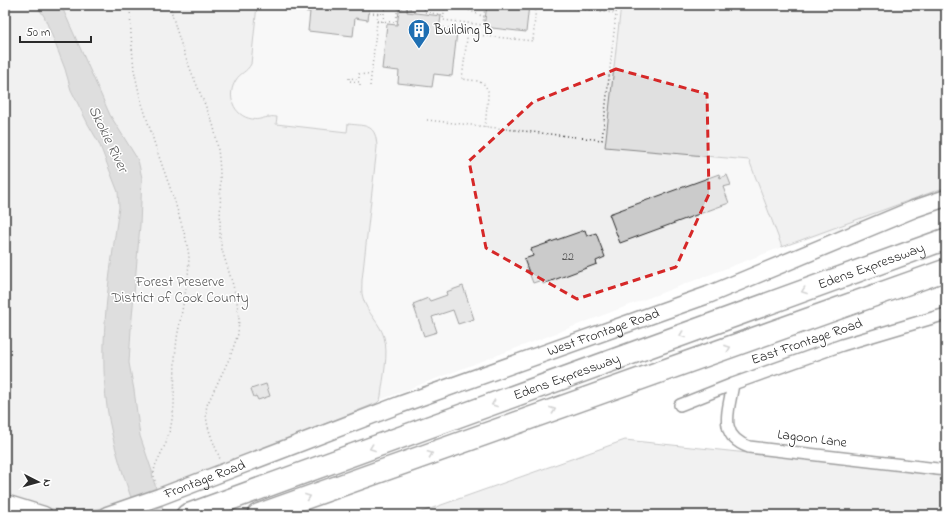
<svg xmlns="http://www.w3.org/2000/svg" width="951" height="520" viewBox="0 0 951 520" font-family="'Indie Flower',sans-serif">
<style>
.built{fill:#efefef}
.green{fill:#e0e0e0;stroke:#868686}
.water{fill:#b6b6b6;stroke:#7e7e7e}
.pier{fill:#fff}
.building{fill:#cbcbcb;stroke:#2b2b2b}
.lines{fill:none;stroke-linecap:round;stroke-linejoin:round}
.street-casing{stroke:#2b2b2b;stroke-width:14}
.secondary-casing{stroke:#2b2b2b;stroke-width:19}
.highway-casing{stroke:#2b2b2b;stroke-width:24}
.path{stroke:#2b2b2b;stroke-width:1.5;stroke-dasharray:1 3;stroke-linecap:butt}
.street{stroke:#fff;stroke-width:11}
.secondary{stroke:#fff;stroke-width:16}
.highway{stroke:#fff;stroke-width:21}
.oneway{stroke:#a0a0a0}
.marked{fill:none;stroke:#d62828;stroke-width:3;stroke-dasharray:8 5;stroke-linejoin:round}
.labels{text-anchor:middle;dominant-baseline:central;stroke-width:3;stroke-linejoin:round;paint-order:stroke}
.number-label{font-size:12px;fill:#535353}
.poi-label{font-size:14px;fill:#2b2b2b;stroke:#fff;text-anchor:start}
.street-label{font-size:14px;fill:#2b2b2b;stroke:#fff}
.park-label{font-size:14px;fill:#585858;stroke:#fff}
.water-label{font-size:15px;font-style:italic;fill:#5c5c5c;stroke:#fff}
</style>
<rect width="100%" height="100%" fill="#fff"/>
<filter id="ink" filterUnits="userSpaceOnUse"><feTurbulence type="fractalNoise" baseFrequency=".025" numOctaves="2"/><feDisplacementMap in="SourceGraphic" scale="8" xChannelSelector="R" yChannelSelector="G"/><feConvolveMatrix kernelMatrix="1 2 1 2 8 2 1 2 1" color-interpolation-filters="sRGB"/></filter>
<g filter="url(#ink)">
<path class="built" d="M240 5H946V191L848 227 782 247 380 400 381 396 386 356 226 120Z"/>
<path class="green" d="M5 5H257L251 64C247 72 240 73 236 80 226 95 233 116 252 119 258 121 264 117 270 117 272 116 274 117 277 117L276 124 347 132 348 124C367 126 376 124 377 147L362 280C362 286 361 292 363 298 367 313 380 323 384 337 389 354 383 378 381 396L380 400 377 403 234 460 112 506C88 511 64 513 41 506 29 503 17 499 5 495Z
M621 5H946V187L782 247 749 160 605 147Z
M625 440 946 474V515H413Z"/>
<path class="water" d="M36 5H61L110 115 138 160 142 178 140 225 131 329 129 363 134 390 140 436 152 471 153 479 165 515H137C125 480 112 444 107 407 98 340 110 273 119 207L118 192 99 143 88 124 71 90 65 69 55 43 44 16Z"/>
<path class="pier" d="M163 508 166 515H142Z"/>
<path class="building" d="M291 5H370L368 20 355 18 353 36 308 31 310 12 290 10Z
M400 5H408L407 12 441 16 439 30 457 32 452 76 434 74 432 87 398 83 399 71 382 69 387 24 397 25Z
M487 5H529L526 32 484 27Z
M719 174 720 178 727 175 731 185 723 187 729 203 620 243 609 214Z
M585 230 587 236 596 233 605 257 596 261 597 264 543 284 542 280 533 283 524 259 533 256 531 249Z
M463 286 474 319 458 324 453 310 432 317 437 332 424 336 413 304 428 298 430 301 447 295 446 292Z
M266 384 270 396 258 400 256 396 254 397 251 389Z"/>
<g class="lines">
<g class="street-casing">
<path id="street" d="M733 384C729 410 717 436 749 447L946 470
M680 405 733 384 842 345 946 314"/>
</g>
<g class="secondary-casing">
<g id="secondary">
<path d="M5 503 44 515"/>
<path id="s1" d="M107 515 159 497 399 405 708 295 914 209 946 198"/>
</g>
</g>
<g class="highway-casing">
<g id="highway">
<path id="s2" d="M187 515 946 239"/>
<path d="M258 515 946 270"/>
</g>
</g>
<path class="path" d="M130 5 131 35 134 70 140 97 156 148 174 199 186 239 189 256 188 278 177 338 175 358 174 406 171 426 166 443 155 466 154 472V477L156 484
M170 5C179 46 197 85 213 124 223 161 220 200 220 238L222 250 233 285 237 302 239 319 238 334 230 357 207 405C203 423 214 442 220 459
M425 5 424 12 444 15
M445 5 443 20 483 25 485 5
M458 5 484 17
M541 5 615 13
M398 7 410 9 411 5
M369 13 384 14
M377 21 396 22 398 5
M383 22 385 5
M440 27 468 30 462 79 478 81 485 85 488 91V97L485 127
M467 34 533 41 536 5
M360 85V82L349 81V78L359 79V74L371 75
M370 86 378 13
M427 120 602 140 617 5"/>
<use href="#street" class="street"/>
<use href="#secondary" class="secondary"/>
<use href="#highway" class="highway"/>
</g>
<defs><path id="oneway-chevron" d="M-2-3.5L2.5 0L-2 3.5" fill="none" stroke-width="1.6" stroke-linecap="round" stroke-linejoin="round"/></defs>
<g class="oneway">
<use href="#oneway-chevron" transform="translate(804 291) rotate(160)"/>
<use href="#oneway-chevron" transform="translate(682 335) rotate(160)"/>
<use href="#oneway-chevron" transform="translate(728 348) rotate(-20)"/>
<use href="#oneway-chevron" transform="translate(494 404) rotate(160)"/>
<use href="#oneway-chevron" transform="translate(553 410) rotate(-20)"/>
<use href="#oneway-chevron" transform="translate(372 448) rotate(160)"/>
<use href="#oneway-chevron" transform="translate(430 454) rotate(-20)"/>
<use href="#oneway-chevron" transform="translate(308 497) rotate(-20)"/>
</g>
</g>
<path d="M0 0H951V520H0ZM616 69 707 94 709 194 676 267 577 299 486 248 469 161 533 102Z" fill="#fff" fill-opacity=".55" fill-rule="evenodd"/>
<path class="marked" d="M616 69 707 94 709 194 676 267 577 299 486 248 469 161 533 102Z"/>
<defs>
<g id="building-pin" transform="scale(1.15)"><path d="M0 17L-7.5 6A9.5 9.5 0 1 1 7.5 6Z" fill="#1f6fb2" stroke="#fff"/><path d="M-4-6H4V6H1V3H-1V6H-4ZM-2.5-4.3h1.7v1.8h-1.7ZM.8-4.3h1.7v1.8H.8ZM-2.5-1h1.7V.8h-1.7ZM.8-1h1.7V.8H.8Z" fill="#fff"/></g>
</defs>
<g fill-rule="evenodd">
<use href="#building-pin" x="419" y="30"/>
</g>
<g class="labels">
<g class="number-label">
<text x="568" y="257">22</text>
</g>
<g class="poi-label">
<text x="434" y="30">Building B</text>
</g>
<g class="street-label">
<text stroke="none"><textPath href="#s2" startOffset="728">Edens Expressway</textPath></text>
<text stroke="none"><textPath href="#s1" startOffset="529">West Frontage Road</textPath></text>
<text transform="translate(807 342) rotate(-19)">East Frontage Road</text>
<text stroke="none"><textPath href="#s2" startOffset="404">Edens Expressway</textPath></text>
<text transform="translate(812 439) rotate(7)">Lagoon Lane</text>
<text stroke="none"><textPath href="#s1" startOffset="104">Frontage Road</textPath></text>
</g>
<g class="park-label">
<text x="180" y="282">Forest Preserve<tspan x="180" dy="16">District of Cook County</tspan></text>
</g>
<g class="water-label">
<text transform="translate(108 139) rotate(64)">Skokie River</text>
</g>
</g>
<rect width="951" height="520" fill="none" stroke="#fff" stroke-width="20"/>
<rect x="10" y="10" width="931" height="500" fill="none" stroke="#2b2b2b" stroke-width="1.5" filter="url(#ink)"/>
<g transform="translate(38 482) rotate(96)" stroke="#ffffff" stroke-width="3" paint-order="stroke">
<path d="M0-3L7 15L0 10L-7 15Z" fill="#2b2b2b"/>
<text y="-6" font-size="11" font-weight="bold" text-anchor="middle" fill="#2b2b2b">N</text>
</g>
<path d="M20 36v6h71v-6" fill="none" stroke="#2b2b2b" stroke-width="2"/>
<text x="26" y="36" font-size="12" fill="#2b2b2b" stroke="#ffffff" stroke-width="3" paint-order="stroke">50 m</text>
</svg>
